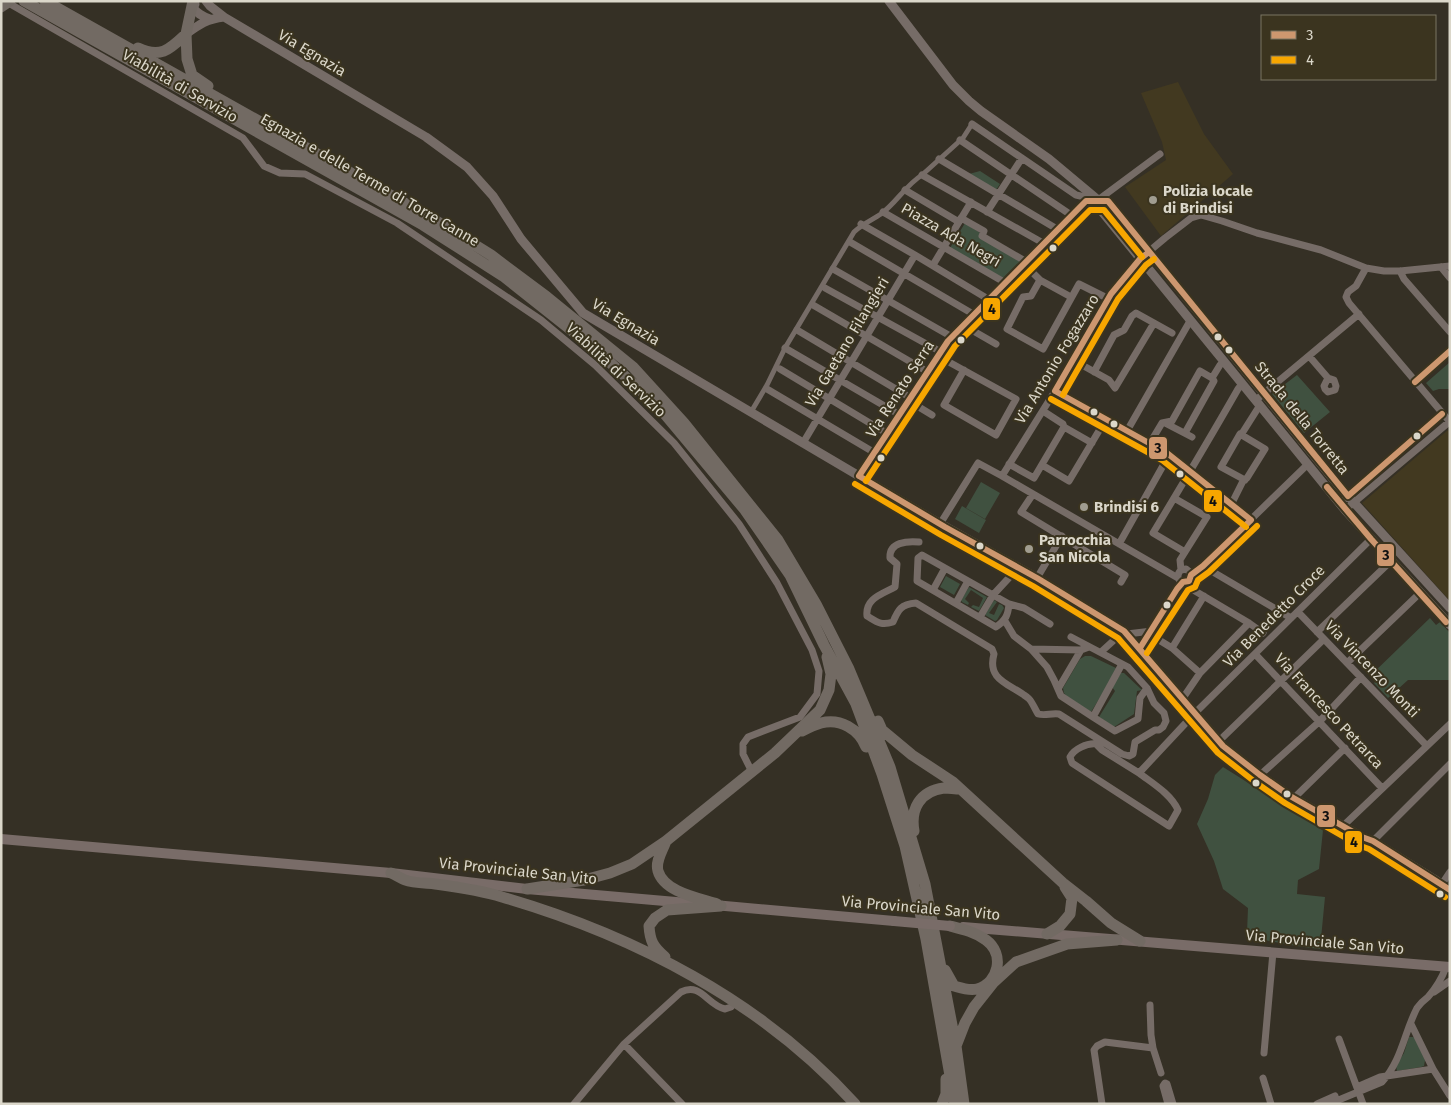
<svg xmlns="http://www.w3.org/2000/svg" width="1451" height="1105" viewBox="0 0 1451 1105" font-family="'Fira Sans',sans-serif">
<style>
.built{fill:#423920}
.green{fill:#405140}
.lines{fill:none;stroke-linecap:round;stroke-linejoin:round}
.pedestrian{stroke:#766c67;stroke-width:5}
.minor{stroke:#766c67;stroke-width:7}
.tertiary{stroke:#766c67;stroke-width:9}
.secondary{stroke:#796c68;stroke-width:10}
.trunk{stroke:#726a63;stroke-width:11}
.secondary-bridge{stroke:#796c68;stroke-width:10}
.trunk-bridge{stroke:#726a63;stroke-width:11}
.bus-1-casing{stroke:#3b341f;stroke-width:10}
.bus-2-casing{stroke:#3b341f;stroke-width:10}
.bus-1{stroke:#cd976f;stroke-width:6}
.bus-2{stroke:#f7a600;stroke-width:6}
.poi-dot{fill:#a19d90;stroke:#3b341f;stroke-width:2}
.bus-dot{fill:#dbd7ca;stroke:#3b341f;stroke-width:2}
.labels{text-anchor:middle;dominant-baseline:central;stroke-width:4;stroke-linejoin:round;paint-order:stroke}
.street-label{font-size:15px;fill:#dbd7ca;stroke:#3b341f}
.poi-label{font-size:15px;font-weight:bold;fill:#dbd7ca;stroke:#3b341f;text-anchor:start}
.line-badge{stroke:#3b341f;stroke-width:2}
.pale-badge-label{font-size:14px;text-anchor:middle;font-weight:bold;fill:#111}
</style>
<rect width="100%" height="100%" fill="#353025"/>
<path class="built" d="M1178 82 1204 134 1233 174 1161 236 1125 187 1166 160 1162 142 1141 93Z
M1448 430 1450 432V601L1362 503Z"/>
<path class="green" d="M980 171 1000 184 996 190 969 174Z
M965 223 1022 260 1002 279 950 248Z
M1450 362V389H1439L1433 391 1426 383Z
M1297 375 1330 412 1304 433 1272 394Z
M981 482 1000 493 985 519 966 508Z
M962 506 986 520 979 533 955 519Z
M946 576 960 584 954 595 940 587Z
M969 587 987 597 979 611 971 607 973 605 979 607 983 598 971 590 965 599 969 603 968 605 962 602 961 600Z
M994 600 997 602 989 613 994 615 999 604 1002 605 1004 608 997 620 995 621 985 615Z
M1430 618 1436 625 1440 622 1450 633V680H1408L1388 698 1374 683 1376 681 1371 675Z
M1085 656H1091L1116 668 1117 670 1091 712 1068 698 1064 693 1063 688 1080 659Z
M1121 673H1124L1142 690 1137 691 1134 714 1114 727 1099 717 1115 691 1112 687Z
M1223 767 1323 830 1319 869 1298 880 1297 894 1325 897 1320 949C1296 947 1272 941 1248 937L1247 933 1248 908 1223 889 1214 861 1197 824 1208 799 1215 775Z
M1409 1037H1413L1415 1038 1425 1060 1424 1066 1421 1067 1397 1071 1396 1066 1404 1053Z"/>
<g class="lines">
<path class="pedestrian" d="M751 412 767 385 785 348 854 232C862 224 872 220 881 214 896 203 906 185 922 175L963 138 972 124"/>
<path class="minor" d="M5 1 243 138 264 166 280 173 305 174 397 223 541 320 595 365 674 443 739 524 777 583 812 650 819 671 817 694 800 717 748 737 743 744V754L752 772
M972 124 1076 195 1098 200 1160 154
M960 140 1071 215
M939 159 1057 229
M922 175 1043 243
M905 190 959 222
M883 212 1004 282
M987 212 1022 158
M961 218 984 231 982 236 1025 261
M861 224 915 255 988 299
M850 242 973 314
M1023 263 1040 280
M933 265 971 202
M1441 267 1450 278
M1366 268 1356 286 1348 292 1346 297 1349 303 1450 422
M833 269 952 337
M1400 271 1404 279 1450 332
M825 288 941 352
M1071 297 1040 280 1031 296 1023 297 1007 329 1043 349 1079 284 1109 299
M813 305 928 372
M963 325 996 344
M797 330 911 398
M785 348 900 415
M938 356 1016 399 996 435 944 405 964 370
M1309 356 1328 378 1334 380 1336 386 1335 390 1328 392 1325 389 1324 386 1328 378
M1073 360 1109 380 1115 388 1154 323
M780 369 888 434
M1094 372 1114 335 1124 330 1132 316 1136 313 1172 333
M1415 382 1450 351
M767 389 875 453
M1055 391 1167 453 1251 520
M1256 400 1359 314
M909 401 932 415
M1043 411 1063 424 1064 427
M1165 423 1192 437
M1127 431 1190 321
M1185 433 1214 381 1212 378
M1241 435 1260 405
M803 443 915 255
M1150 443 1162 423 1172 421 1200 371 1212 378 1220 365
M1009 464 1034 478 1064 427 1092 443
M1042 465 1069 481 1106 419
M859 476 948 341 988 299 1066 220 1086 201 1098 200
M1002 476 1055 391 1111 294 1140 259 1165 238 1191 218 1201 215 1222 221 1257 233 1321 250 1366 268 1384 271H1400L1450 266
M1033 494 1021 512 1125 575 1121 582
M1174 498 1207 517 1185 552 1153 533C1182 485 1210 438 1238 389L1242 384
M1340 503 1442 414
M1231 505 1243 481 1247 478 1265 449 1240 434 1221 467 1245 480
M1345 510 1449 422
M940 524 978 463 1002 476 1178 578
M919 542C907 541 889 542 890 558L897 564 895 587C883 594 865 598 867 616 877 622 881 626 893 622 898 610 901 604 916 603L992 649 994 654C987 679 1007 683 1024 695 1024 695 1030 699 1030 700 1033 704 1035 709 1038 714 1045 716 1051 713 1059 714L1122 754 1129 756 1133 754 1135 742 1155 730H1159L1163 727 1166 721 1164 713 1154 703 1147 688 1128 667 1071 637
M1119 544 1169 455
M922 555 1009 604C1008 615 1006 620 996 627L917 581 918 558Z
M1208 569 1291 618
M1181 570 1180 560 1185 552
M1037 578 1062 536
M1180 581C1177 578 1177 574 1181 570L1186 569 1191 573V575
M1190 588 1249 623 1263 633
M933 590 945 568
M956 603 968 581
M1009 604 1024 608 1050 624
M1298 612 1427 746
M980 617 993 595 1019 567
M1005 621 1014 636 1031 649 1081 650 1089 647
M1317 632 1391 561
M1127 634 1152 631
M1159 640 1172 648 1200 673
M1140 648 1177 589 1183 582 1189 581 1191 575 1203 566 1308 464
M1172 648 1204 596
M1031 649 1047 667 1054 680 1061 696 1093 717 1115 731 1138 719 1140 698 1147 688
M1101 652 1124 631
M1255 654 1382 788
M1347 663 1420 593
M1058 689 1081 650
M1183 698 1200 673 1249 623
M1093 717 1122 664
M1219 741 1324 639
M1139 773C1152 783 1171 794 1178 810L1169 826 1072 763 1070 757C1074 749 1087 743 1096 744L1102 750 1139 773 1196 712 1371 539
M1260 775 1320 721 1361 677
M1294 798 1345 748
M1343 826 1450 724
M1373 841 1450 764
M1442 884 1450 872
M1434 992 1450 981
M1150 1005 1151 1035 1153 1048
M1411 1024 1433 1069 1450 1096
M1339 1039 1363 1104
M624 1044 682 1104
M1264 1053 1273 952
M1263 1078 1271 1104
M1357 1087 1380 1077 1433 1069
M574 1104 624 1044 681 992C701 982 707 1005 725 1009L731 1007 735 1001
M1102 1104 1094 1050 1097 1046 1105 1042 1153 1048 1161 1073
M1168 1104 1163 1086 1165 1083 1167 1084 1173 1104
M1317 1104 1335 1096
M1329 1104 1382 1082C1402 1060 1404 1033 1417 1008 1420 1004 1424 1000 1428 997 1436 988 1442 978 1446 967"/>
<path class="tertiary" d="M206 1 210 6 224 17 426 137 467 167 493 196 521 239 583 313 937 522 1037 578 1124 631 1223 746 1260 775 1290 796 1362 837 1373 841 1434 879 1450 890
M889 1 953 85 969 101 981 111 1049 159 1098 200 1108 201 1338 485 1450 608
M195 4 192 6C197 13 201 16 210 19
M186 34C200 24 207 19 224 17
M1098 200 1099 208 1345 510 1450 625"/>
<path class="secondary" d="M1 839 391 873 527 889 699 904
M714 905 894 921
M963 927 1450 967"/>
<path class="trunk" d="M24 1 423 225 503 276 595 349 658 406 745 510 790 575 824 645 856 704 882 774 905 846 926 939 955 1104
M45 1 433 219 491 255 547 297 633 367 684 423 778 540 816 604 849 669 890 767 925 884 956 1046 964 1104
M193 1 186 34 187 59 192 75 208 86
M138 48C161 59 170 49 186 34
M878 721 882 730 912 755 953 782 1063 883 1086 901 1111 923 1140 941
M802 731C808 728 814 725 821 723 840 718 859 729 866 747
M914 831C910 809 920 791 944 788 949 788 955 789 960 789
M666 841C663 850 655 861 658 871 664 892 698 898 717 904
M391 873C396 875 400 878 405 880 413 883 425 883 435 884 457 887 480 890 502 897 633 935 762 1001 855 1104
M527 889 584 880 610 873 632 864 666 841 775 753 820 710 829 690 831 674 827 657
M1047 934 1060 926 1070 914 1072 898 1065 887
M665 957C653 947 650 941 649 926L655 918 667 910 721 906
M945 970 954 986C961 988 969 991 977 989 999 983 1005 954 986 940 975 932 962 929 950 926
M956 1046 965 1023 974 1007 993 983 1016 962 1067 944 1117 940
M942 1104 946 1094V1079"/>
<path class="secondary-bridge" d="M894 921 950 926"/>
<path class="trunk-bridge" d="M1 7 10 1"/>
<g class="bus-1-casing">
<path id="bus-1" d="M1415 382 1450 351
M1055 391 1167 453 1251 520
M1055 391 1111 294 1140 259 1149 252
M859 476 948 341 1086 201H1108L1348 496
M859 476 945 527 1037 578 1124 631 1223 746 1260 775 1290 796 1362 837 1373 841 1450 890
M1327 487 1371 539 1446 622
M1348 496 1442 414
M1140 648 1177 589 1183 582 1189 581 1191 575 1203 566 1251 520"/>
</g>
<g class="bus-2-casing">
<path id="bus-2" d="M1063 395 1118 299 1146 265 1154 259
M1051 399 1162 460 1246 527
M866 481 955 346 1090 210H1104L1142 257
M855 484 941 535 1033 586 1118 638 1218 753 1255 782 1285 803 1358 845 1369 849 1445 897
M1147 653 1188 590 1195 587 1198 580 1209 572 1257 526"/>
</g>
<use href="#bus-1" class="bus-1"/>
<use href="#bus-2" class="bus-2"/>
</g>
<g class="poi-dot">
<circle cx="1153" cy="200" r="5"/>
<circle cx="1084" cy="507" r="5"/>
<circle cx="1029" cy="549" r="5"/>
</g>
<g class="bus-dot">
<circle cx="1053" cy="248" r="4.5"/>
<circle cx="1218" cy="337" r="4.5"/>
<circle cx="961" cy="340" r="4.5"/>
<circle cx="1229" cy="350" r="4.5"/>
<circle cx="1094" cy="412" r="4.5"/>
<circle cx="1114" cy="424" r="4.5"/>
<circle cx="1417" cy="436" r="4.5"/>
<circle cx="881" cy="458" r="4.5"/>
<circle cx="1180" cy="474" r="4.5"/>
<circle cx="980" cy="546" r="4.5"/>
<circle cx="1167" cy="605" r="4.5"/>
<circle cx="1256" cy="783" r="4.5"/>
<circle cx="1287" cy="794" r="4.5"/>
<circle cx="1440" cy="894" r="4.5"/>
</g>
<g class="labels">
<g class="street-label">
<text transform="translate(312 53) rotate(31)">Via Egnazia</text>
<text transform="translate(180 86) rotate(30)">Viabilità di Servizio</text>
<text transform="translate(370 180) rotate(30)">Egnazia e delle Terme di Torre Canne</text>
<text transform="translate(951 235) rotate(30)">Piazza Ada Negri</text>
<text transform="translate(626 322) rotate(31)">Via Egnazia</text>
<text transform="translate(847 342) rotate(-59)">Via Gaetano Filangieri</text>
<text transform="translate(1057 359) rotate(-59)">Via Antonio Fogazzaro</text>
<text transform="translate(616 370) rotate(43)">Viabilità di Servizio</text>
<text transform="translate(900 389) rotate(-57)">Via Renato Serra</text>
<text transform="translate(1302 418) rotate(51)">Strada della Torretta</text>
<text transform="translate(1274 616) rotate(-45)">Via Benedetto Croce</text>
<text transform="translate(1372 669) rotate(46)">Via Vincenzo Monti</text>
<text transform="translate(1329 711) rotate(47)">Via Francesco Petrarca</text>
<text transform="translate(518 871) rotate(6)">Via Provinciale San Vito</text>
<text transform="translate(921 908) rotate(5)">Via Provinciale San Vito</text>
<text transform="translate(1325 942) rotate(5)">Via Provinciale San Vito</text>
</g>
<g class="poi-label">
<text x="1163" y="191">Polizia locale<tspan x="1163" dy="17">di Brindisi</tspan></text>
<text x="1094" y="507">Brindisi 6</text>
<text x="1039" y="540">Parrocchia<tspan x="1039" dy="17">San Nicola</tspan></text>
</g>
</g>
<g class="line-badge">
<rect x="982" y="297" width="19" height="24" rx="5" fill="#f7a600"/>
<rect x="1148" y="436" width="20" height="24" rx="5" fill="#cd976f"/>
<rect x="1203" y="489" width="20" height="24" rx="5" fill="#f7a600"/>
<rect x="1376" y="543" width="19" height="24" rx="5" fill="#cd976f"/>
<rect x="1316" y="804" width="20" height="24" rx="5" fill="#cd976f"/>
<rect x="1344" y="830" width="19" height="24" rx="5" fill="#f7a600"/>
</g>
<g class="pale-badge-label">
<text x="992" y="314">4</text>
<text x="1158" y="453">3</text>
<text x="1213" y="506">4</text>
<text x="1386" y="560">3</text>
<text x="1326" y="821">3</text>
<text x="1354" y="847">4</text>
</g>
<rect width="1451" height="1105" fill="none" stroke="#dbd7ca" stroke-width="5"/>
<rect x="1261" y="15" width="175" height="65" fill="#3b341f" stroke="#7b7563"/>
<rect x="1271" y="31" width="25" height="8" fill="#cd976f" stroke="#7b7563"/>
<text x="1306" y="40" font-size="15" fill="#dbd7ca">3</text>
<rect x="1271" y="56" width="25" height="8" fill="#f7a600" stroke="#7b7563"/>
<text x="1306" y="65" font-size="15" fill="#dbd7ca">4</text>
</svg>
